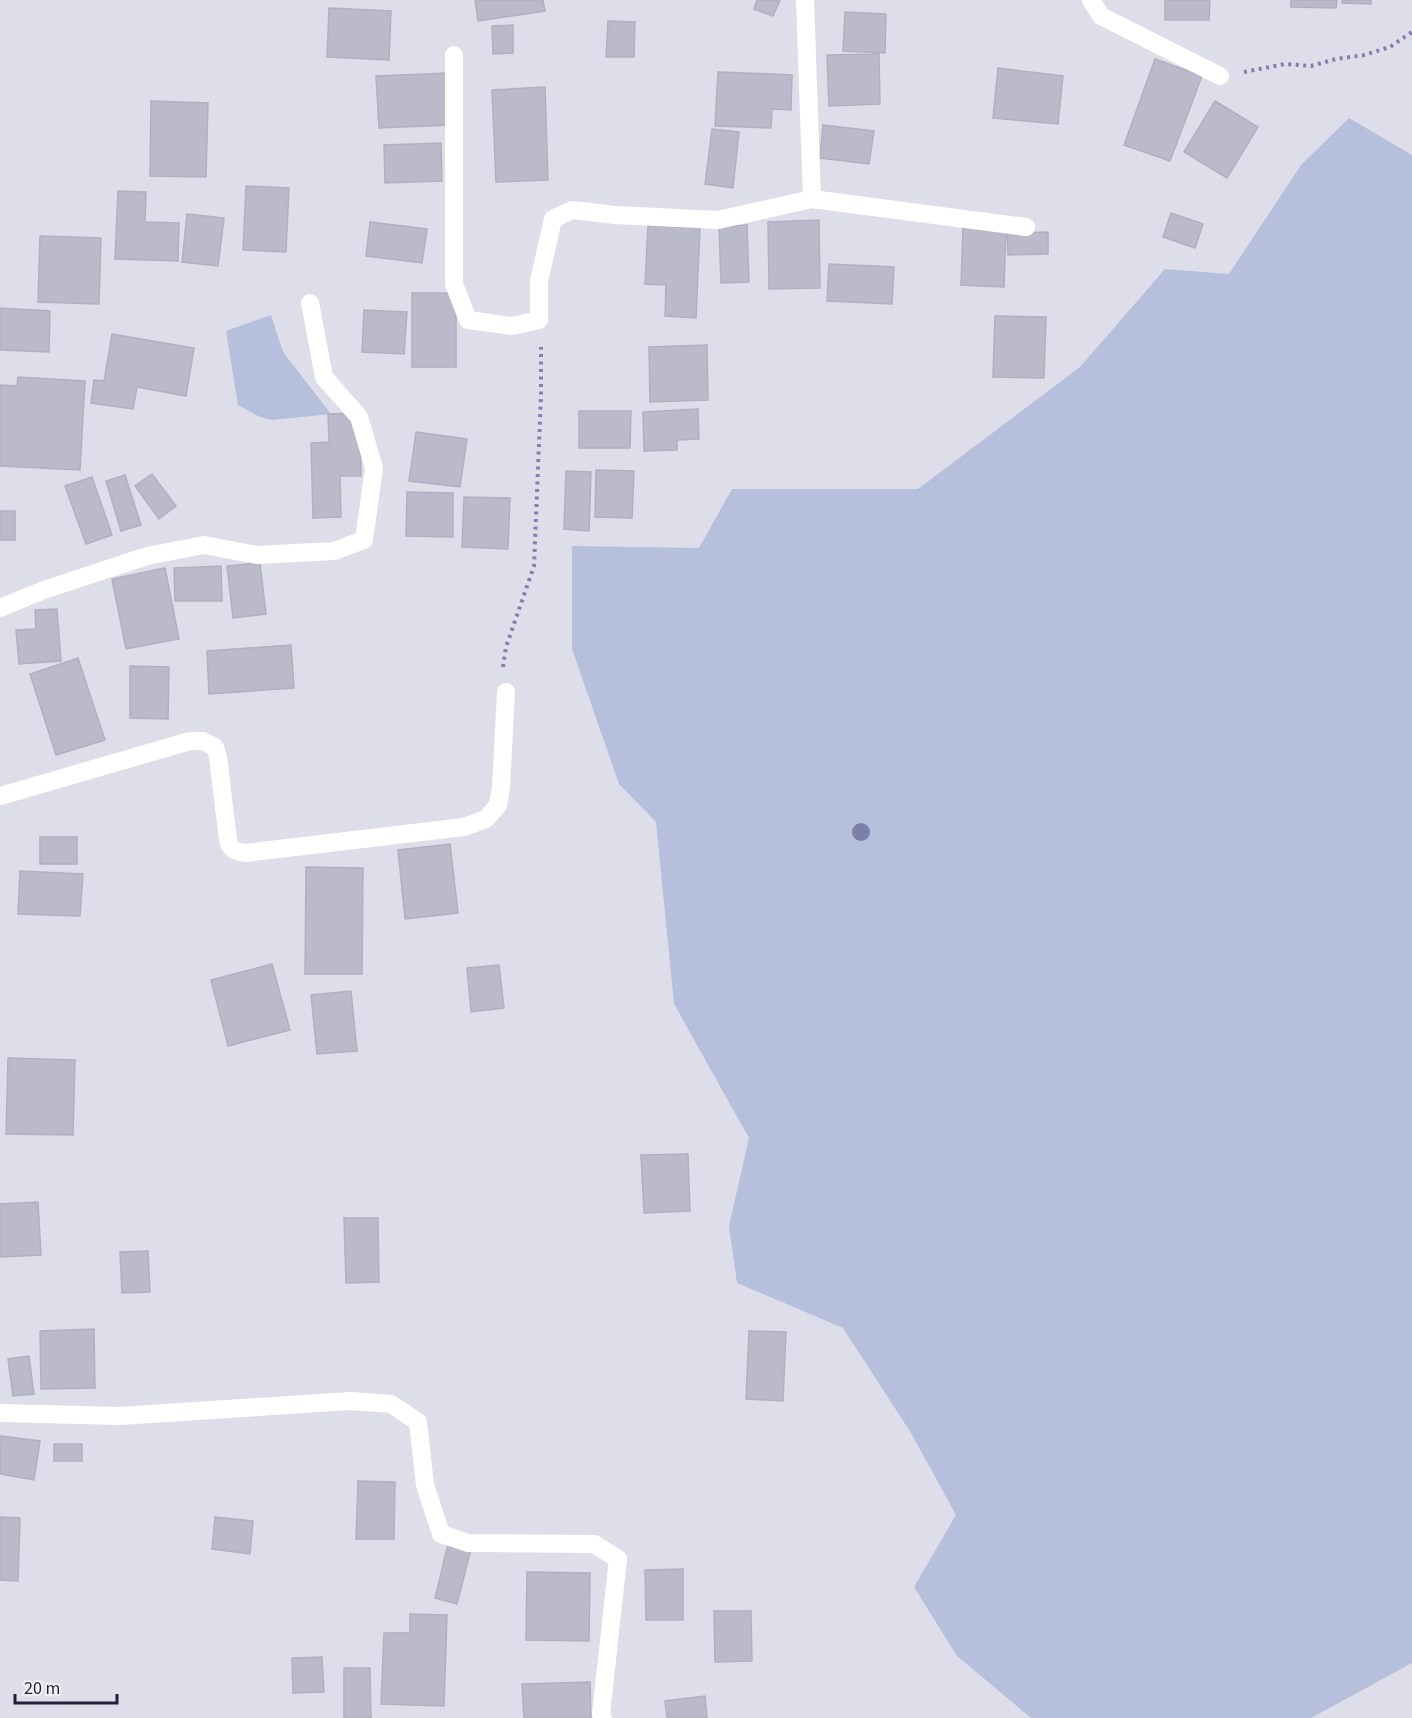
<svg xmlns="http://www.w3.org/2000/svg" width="1412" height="1718" viewBox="0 0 1412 1718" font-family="'Source Sans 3',sans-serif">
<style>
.green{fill:#b6bfdb}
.building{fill:#babaca;stroke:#b1b0c3;stroke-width:1.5}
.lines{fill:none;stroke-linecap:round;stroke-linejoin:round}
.path{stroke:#857eae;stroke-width:4;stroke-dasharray:3 4.5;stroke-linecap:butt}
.street{stroke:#fff;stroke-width:18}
.tree{fill:#7a80a7}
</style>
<rect width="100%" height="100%" fill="#dedeea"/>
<path class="green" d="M1349 118 1412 155V1663L1311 1718H1031L957 1656 914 1587 956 1515 911 1433 843 1328 737 1283 729 1226 749 1138 674 1004 656 822 619 784 572 649V546L699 548 732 489H918L1080 367 1165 269 1229 274 1301 165Z
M271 315 283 352 331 414 272 420 260 417 238 405 226 331Z"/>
<path class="building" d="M475 0H543L545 11 478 21Z
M757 0H780L773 16 754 9Z
M1165 0H1210L1209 20H1165Z
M1291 0H1337L1336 8 1291 7Z
M1342 0H1371V4L1342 3Z
M329 8 391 11 389 60 327 57Z
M845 12 886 14 885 53 843 51Z
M608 21 635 22 634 57H606Z
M513 25V53L493 54 492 26Z
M879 54 880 104 829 106 827 55Z
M1155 59 1202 76 1170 161 1124 145Z
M998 68 1063 76 1058 124 993 118Z
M718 72 792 75 791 110 772 109 771 128 715 126Z
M449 73 451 125 379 128 376 76Z
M545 87 548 180 496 182 492 90Z
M151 101 208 103 206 177 150 176Z
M1215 101 1258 127 1227 178 1184 152Z
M823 125 874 131 869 164 820 158Z
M712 129 739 132 733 188 705 184Z
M441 143 442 181 385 183 384 145Z
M246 186 289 188 286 252 243 250Z
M118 191 146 192 145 222 179 223 178 261 115 259Z
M1171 213 1203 224 1195 248 1163 237Z
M187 214 224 218 218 266 182 262Z
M819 220 820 288 769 289 768 222Z
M370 222 427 229 422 263 366 256Z
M648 225 700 228 696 318 665 316 666 285 645 284Z
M747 225 749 282 721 283 719 227Z
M963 227 1006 229 1004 287 961 285Z
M1048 232V254L1008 255 1007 233Z
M40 236 101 238 99 304 38 302Z
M829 264 894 267 892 304 827 301Z
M412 293H456V367H412Z
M0 308 50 311 49 352 0 350Z
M364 310 407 312 404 354 362 352Z
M995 316 1046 317 1044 378 993 377Z
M112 334 194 348 186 396 137 387 133 409 91 403 94 380 104 381Z
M707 345 708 400 650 402 649 347Z
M18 377 85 381 80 470 0 466V385L17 386Z
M698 409 699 439 677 440V450L644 451 643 412Z
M579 411H631L630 448H579Z
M360 413 361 476H340L341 517 313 518 311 443 329 442 328 414Z
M416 432 467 439 460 487 409 481Z
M596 470 634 471 632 518 595 517Z
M566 471 591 472 589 531 564 529Z
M152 474 176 506 159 519 135 486Z
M125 475 141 525 121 531 106 481Z
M92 477 112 535 86 544 65 486Z
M407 492 453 493V537L406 536Z
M464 497 510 498 508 549 462 547Z
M0 511H15V540H0Z
M260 563 266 614 233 618 227 566Z
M221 566 222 601H175L174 568Z
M165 568 179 639 126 649 112 579Z
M57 609 61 661 19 664 16 630 36 629 35 610Z
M291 645 294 688 209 694 207 651Z
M78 658 105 740 56 755 30 674Z
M130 666 169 667 168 719 130 718Z
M40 837H77V864H40Z
M450 844 458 913 405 919 398 850Z
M306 867 363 868 362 974H305Z
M20 871 83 874 80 916 18 914Z
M272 964 290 1030 228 1046 211 980Z
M499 965 504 1008 471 1012 467 968Z
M351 991 357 1051 317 1054 311 995Z
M8 1058 75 1060 73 1135 6 1134Z
M688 1154 690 1211 644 1213 641 1155Z
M38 1202 41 1255 0 1257V1204Z
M344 1218H378L379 1282 346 1283Z
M148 1251 150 1292 122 1293 120 1252Z
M94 1329 95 1388 41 1389 40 1331Z
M749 1331 786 1332 783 1401 746 1399Z
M29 1356 34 1394 13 1396 8 1359Z
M1 1436 40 1441 34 1480 0 1474Z
M54 1444H82V1461H54Z
M358 1481 395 1482 394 1539H356Z
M0 1517 20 1518 18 1581 0 1580Z
M215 1517 253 1521 250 1554 212 1549Z
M448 1544 471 1549 457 1604 435 1598Z
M683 1569V1620H646L645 1570Z
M527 1572 590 1573 589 1641 526 1640Z
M714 1611H751L752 1661 715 1662Z
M410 1614 447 1615 444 1706 381 1704 384 1633H410Z
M322 1657 324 1692 293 1693 292 1658Z
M344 1668H370L371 1718H344Z
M590 1682 591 1718H524L522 1684Z
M705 1696 707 1718H667L665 1701Z"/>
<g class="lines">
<path class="path" d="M1244 72 1285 64 1311 66 1336 59 1364 55 1390 47 1412 32
M503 667 506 647 534 566 541 395V347"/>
<path class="street" d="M805 0 812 199
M1091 0 1101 16 1220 76
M454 55V284L468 320 512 326 539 320V281L553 219 572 210 615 215 718 220 812 199 1026 227
M0 608 44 590 147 556 204 545 257 555 334 551 364 540 374 468 359 417 324 377 310 303
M0 796 190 741H203L215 747 218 757 228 840C230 850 235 851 245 853L464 827 486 819 498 805 501 787 506 692
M0 1413 120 1416 350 1401 391 1404 418 1422 425 1485 441 1534 468 1543 594 1544 618 1559 601 1714 603 1718"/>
</g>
<circle class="tree" cx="861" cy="832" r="9"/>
<path d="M15 1694v9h102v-9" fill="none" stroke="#251f39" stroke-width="3"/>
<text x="24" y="1694" font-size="18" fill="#251f39" stroke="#eeeef6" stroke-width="4.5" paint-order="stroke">20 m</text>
</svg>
